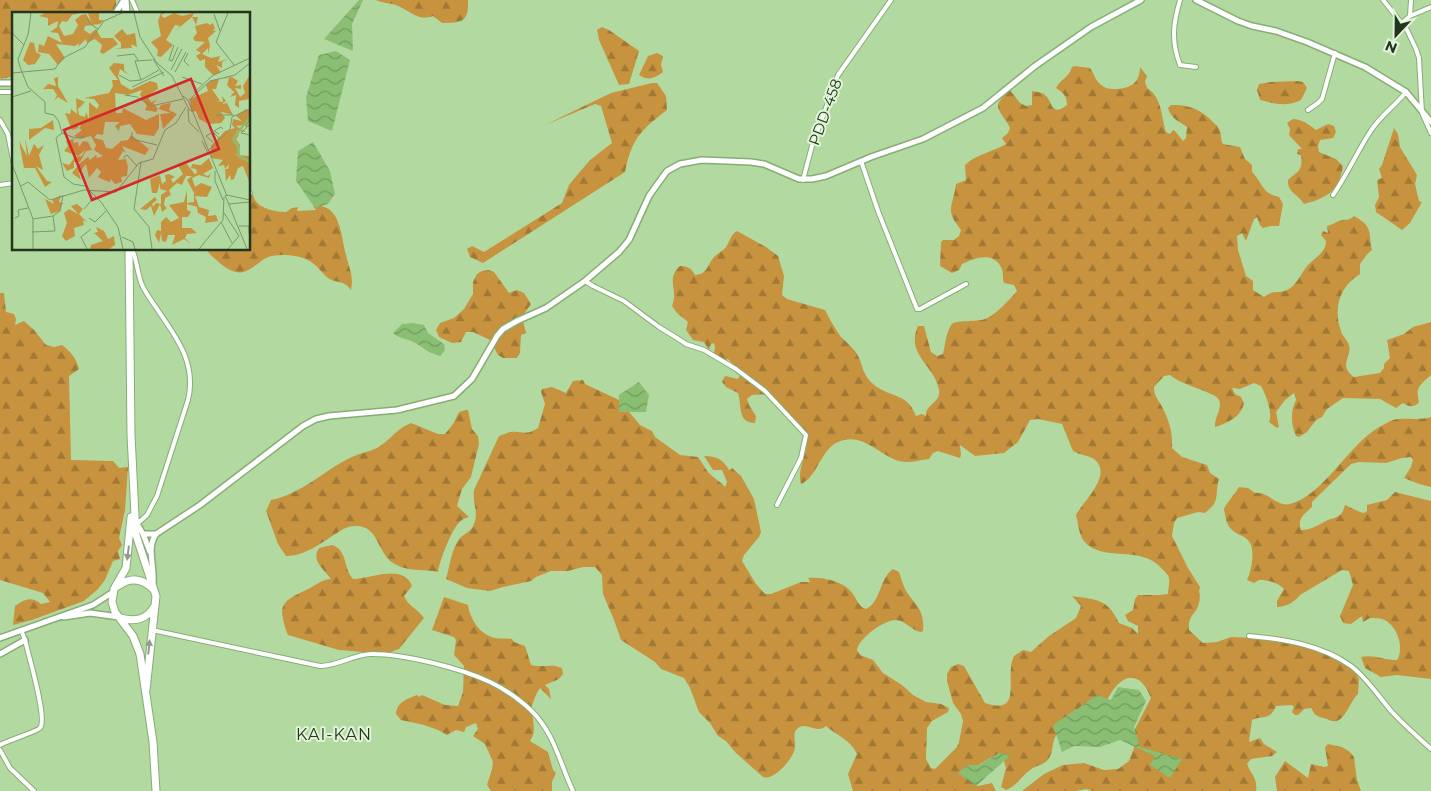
<svg xmlns="http://www.w3.org/2000/svg" width="1431" height="791" viewBox="0 0 1431 791" font-family="Montserrat,sans-serif">
<style>
.forest{fill:url(#forest-firs)}
.water{fill:url(#water-waves)}
.lines{fill:none;stroke-linecap:round;stroke-linejoin:round}
.street-casing{stroke:#86ad75;stroke-width:6}
.secondary-casing{stroke:#86ad75;stroke-width:8}
.highway-casing{stroke:#86ad75;stroke-width:9}
.street{stroke:#fff;stroke-width:4}
.secondary{stroke:#fff;stroke-width:5}
.highway{stroke:#fff;stroke-width:7}
.oneway{fill:#929a8e}
.labels{text-anchor:middle;dominant-baseline:central;stroke-width:4;stroke-linejoin:round;paint-order:stroke}
.street-label{font-size:15px;fill:#24341d;stroke:#e0f5d7}
.neighbourhood-label{font-size:16px;letter-spacing:1px;fill:#24341d;stroke:#e0f5d7}
.inset-river{fill:none;stroke:#8abe72;stroke-width:2.5}
.inset-road{fill:none;stroke:#79986c;stroke-width:1}
.view{fill:#d62828;fill-opacity:0.15;stroke:#d62828;stroke-width:2.5}
.inset-edge{fill:none;stroke:#24341d;stroke-width:2.5}
</style>
<defs>
<pattern id="forest-firs" width="22" height="20" patternUnits="userSpaceOnUse" patternTransform="scale(1.25)"><rect width="22" height="20" fill="#c7933f"/><path d="M5 1l3.5 6h-7zM16 11l3.5 6h-7z" fill="#a17934"/></pattern>
<pattern id="water-waves" width="16" height="10" patternUnits="userSpaceOnUse" patternTransform="scale(1.25)"><rect width="16" height="10" fill="#8abe72"/><path d="M0 5q4-4 8 0t8 0" fill="none" stroke="#719b5d"/></pattern>
</defs>
<rect width="100%" height="100%" fill="#b2daa0"/>
<path class="forest" d="M0 0H116V14H14V76L2 79 0 78Z
M376 0H468C469 22 462 23 442 23L433 16C418 22 409 10 396 5 389 3 382 3 376 0Z
M602 27 609 30 639 51 629 84 619 85 599 40 597 30Z
M657 53 663 56 661 65 663 72C654 79 648 81 639 75L648 56Z
M1075 66 1090 68C1093 72 1096 81 1100 84 1104 88 1109 89 1114 89 1129 89 1140 84 1140 67L1147 76 1145 82 1147 88C1162 97 1161 116 1166 132L1170 134 1173 130 1175 131 1183 141 1186 138 1187 127C1179 121 1171 119 1168 108L1171 105C1188 104 1200 109 1211 120 1214 124 1217 124 1219 129 1222 134 1220 139 1223 144L1240 147 1245 159 1252 165V172C1263 183 1261 193 1279 197L1283 204 1279 226H1271L1263 228 1260 225 1257 217 1254 219 1246 241 1242 233 1237 236 1238 250 1246 276 1253 281V290L1264 297C1274 289 1279 294 1287 290 1297 285 1300 275 1307 266 1314 258 1326 253 1326 241L1321 235 1323 231 1328 233 1327 226C1332 225 1334 223 1339 221 1346 219 1349 221 1354 216 1374 227 1368 233 1372 250 1367 253 1364 259 1360 264V274C1339 287 1333 309 1341 331 1342 336 1347 339 1349 345 1352 358 1338 365 1354 377L1380 373 1384 368V364L1390 358 1387 340 1404 334 1413 327 1431 322V375C1420 385 1415 387 1419 402 1414 408 1409 407 1403 403L1396 408 1380 399 1343 398 1327 409 1322 417 1316 420 1307 432 1299 437 1296 436C1291 424 1290 412 1296 400L1294 393 1285 400 1276 412 1279 427 1277 428 1269 422C1273 413 1266 395 1261 386L1254 383 1240 389 1232 388 1235 394 1241 397 1244 403C1241 417 1228 423 1215 427 1214 418 1223 408 1219 400 1216 392 1180 385 1170 375L1164 376 1154 387C1154 395 1157 398 1161 405 1169 419 1173 433 1172 448L1182 457 1207 465 1210 473 1219 479C1216 487 1218 498 1214 504 1212 507 1208 510 1205 513L1198 512 1177 518 1174 523 1172 536 1188 568 1200 587C1198 593 1201 597 1199 603 1197 614 1187 615 1189 630L1203 643 1217 642 1231 637 1255 638 1265 635 1311 644 1325 650 1355 672 1359 679 1358 694C1348 703 1344 729 1327 719 1324 718 1318 717 1316 715 1313 713 1313 710 1311 708L1304 709 1298 715H1295L1292 712 1294 707 1292 705 1276 706C1270 721 1263 715 1252 720L1249 742 1260 738 1264 744 1277 752 1272 756 1251 759 1247 764C1251 774 1258 779 1256 791H1092L1086 789 1076 791H1022L1044 774 1063 765 1084 763 1104 770 1118 769 1129 761 1134 748 1135 729 1151 698C1137 663 1116 679 1105 705 1093 712 1068 724 1058 733 1051 740 1054 751 1049 758 1045 765 1038 765 1033 768 1022 774 1019 785 1006 790L1001 787 1006 768 1004 761 992 757 973 768 968 779 978 786 992 783 996 791H853L848 774 857 754C851 740 836 735 826 726 816 735 806 720 797 729 792 734 796 742 795 748 793 759 774 781 763 777L735 752 726 741 718 736 710 723 699 712 690 688 684 678 661 669 655 662 621 640 614 620 603 594 602 575 595 567H583L568 571H551L536 577 531 581 503 587 490 591 467 588 446 579C450 566 451 549 460 538 465 533 472 531 474 524 479 513 472 501 474 490L499 436C503 435 506 433 510 432 523 431 526 436 538 428L545 404 541 392 542 389 552 387 566 393 573 381 583 380 585 384 619 400 640 425 652 431 655 437 680 455 698 457C702 462 704 467 708 472 712 477 720 481 725 487L727 482 722 470H713L704 456C716 456 723 459 729 470L732 468 741 476 754 499 761 532 759 537 744 555 742 561 756 584 765 594H771L801 582H810L808 578C823 577 844 581 853 594 857 600 859 607 866 609 881 602 879 579 893 569L899 572C901 578 903 585 906 591 916 606 925 610 923 631L921 632C912 631 905 620 896 620 884 620 859 638 857 650L860 655 873 660 883 673 902 685 913 695 926 702 941 704 949 708 948 712 932 721 927 728 926 759 931 768 935 769 957 747 959 742 963 721 961 714 953 703 947 681V674L951 667 958 664 964 666 985 703C1018 714 1009 688 1011 667 1011 663 1013 659 1014 656L1023 650 1031 652 1049 636 1076 618 1081 606 1072 596C1097 600 1107 598 1119 623L1132 628 1138 634V626L1128 621 1125 615 1133 610 1135 599 1138 595H1159L1168 594C1168 589 1170 583 1169 578 1168 574 1165 572 1162 569 1142 544 1101 563 1084 541 1079 535 1078 523 1076 515 1082 503 1113 475 1095 460 1089 455 1079 455 1073 451L1062 424 1038 419 1030 420 1018 442 1004 453 975 456 960 445 961 455 960 458 938 451 933 453 929 459C919 460 910 464 899 461 877 454 861 430 836 443 821 451 816 478 801 484 796 467 811 451 805 435 803 430 799 425 796 421L788 418 769 394 752 395 747 399 749 405 756 416 755 423C737 423 742 405 738 393L726 387 722 382 725 376 738 379 741 373 728 359 723 361 716 357 714 353 715 347 714 343 711 344 709 350 704 342 693 340 686 330 688 322 677 313 672 306C679 289 665 280 680 266 688 266 691 268 695 275 708 274 707 265 714 257 718 253 723 251 726 247 731 240 730 235 737 231L766 247 778 256 784 276 782 295 787 299 825 310C830 320 835 328 841 337 846 342 851 346 855 351 864 363 860 375 877 387 894 398 908 394 916 416L922 414 926 416C925 404 941 403 939 390 935 365 905 355 918 326H924L931 352 937 356 943 354C945 346 946 331 952 324 955 320 977 322 985 319 997 314 1009 300 1017 291L1014 285 1004 283C1002 278 1004 272 1001 267 993 251 974 258 962 264L959 270 952 273 940 266 941 242 943 240H954L959 236 961 230C944 209 953 208 956 184L966 180 965 165C976 154 993 152 1006 144L1002 138 1008 133 1010 128C1000 108 989 109 1010 90L1020 103 1026 106 1032 105V91C1036 92 1042 92 1045 95 1053 101 1050 118 1067 105 1067 95 1063 93 1056 88 1061 78 1068 79 1072 67Z
M1297 81 1303 82 1307 88 1301 100C1287 107 1275 104 1260 100L1257 90 1259 84 1271 82Z
M652 83H657L666 96 667 110C641 130 632 138 625 172L483 263 470 257 467 249 472 246 484 252 562 203 569 185 578 174 590 160 612 143 601 106 595 104 545 125 611 93Z
M1293 119C1302 119 1308 124 1316 130L1328 124 1334 126 1336 132 1333 138 1320 140 1318 146 1319 152 1336 159 1343 166C1339 191 1327 198 1304 204 1299 195 1287 192 1288 180 1298 171 1303 171 1301 155L1297 154 1298 149H1302L1289 135 1290 129 1287 123Z
M1394 128 1398 134 1400 147 1417 175 1415 184 1419 201 1422 202 1410 223 1402 230 1376 212 1375 205 1379 197 1377 180 1382 178 1379 169 1382 165Z
M249 189C253 193 253 195 255 200 260 209 277 212 286 212L292 208 298 207 297 211 316 210 313 206C341 202 341 237 346 255 349 268 354 276 351 290 343 279 337 284 328 278 321 272 316 264 308 260 297 255 277 253 266 258 259 262 251 270 243 272 230 276 212 256 205 249H249Z
M489 270 494 272 509 293 517 290 524 293 531 304 522 317 526 333 521 335 520 353 517 358H503L498 355 490 340 473 332H466L461 342 452 343 439 337 436 330 440 323 454 318 464 309 473 294V282L477 274 482 271Z
M0 293H4L6 312 14 314 16 319 15 325 24 321 34 330 46 345 54 347 62 345C71 352 76 358 79 369L69 376 71 460 113 461 119 468 128 467 125 510 119 538 122 545 118 551 120 559 113 561 105 580 98 589 84 601 32 620 13 625 15 606C25 599 32 596 41 604L50 602 43 593 0 580Z
M466 410H468L472 429 478 436 479 444 471 477 462 489 457 506 469 517C467 518 464 518 462 520 453 525 439 562 438 572 424 569 406 572 393 563 377 553 379 525 355 526 348 526 343 529 337 533 322 542 306 556 286 556L278 544 266 511 271 500C302 494 324 470 352 457 360 453 369 452 377 448 390 441 397 428 411 423L438 434H445L453 424 459 412Z
M1431 417V487L1419 484 1404 478 1411 467 1413 460 1411 457 1402 458 1386 463 1359 462 1351 464 1312 502V507C1304 514 1297 519 1301 530 1311 530 1316 526 1324 522 1335 516 1341 520 1345 505L1360 512 1364 513 1367 511V505L1387 500 1395 492 1431 501V679L1397 675 1381 677 1365 668 1361 657C1373 654 1384 660 1397 660 1405 648 1397 624 1382 619 1379 618 1374 618 1370 618L1363 622 1362 616 1351 624 1343 623 1340 616 1353 585 1349 571 1342 570 1300 595C1295 602 1286 607 1277 607V601L1284 589C1277 582 1269 580 1259 580L1254 583 1247 580C1250 574 1251 568 1252 562 1256 527 1233 543 1226 520 1226 517 1224 512 1224 509 1224 507 1236 492 1239 487L1248 488 1255 493C1268 491 1276 507 1290 504 1322 496 1347 448 1376 429 1381 426 1388 422 1393 420 1405 417 1419 421 1431 417Z
M332 545C348 550 343 568 353 579 371 579 403 563 412 586L404 596C408 606 418 609 424 618L399 649 385 654 339 650 288 635 287 633C278 606 280 602 306 590 315 586 320 580 331 579 323 568 311 561 319 548Z
M444 597 468 605C470 619 480 635 495 638 501 639 506 638 512 639L514 642 525 646 531 665C541 668 552 663 562 668L563 674 559 679 545 685 549 689 551 699 540 688C537 692 533 701 532 706 531 718 538 730 530 741L548 752 553 770 556 773 552 782V791H491L487 785 492 769 493 762 485 744 473 736 478 729 476 723 466 727 464 732 456 730 447 735 438 730 424 725 401 720 396 714C397 702 407 699 417 695L419 697 422 695 445 705 458 706 463 692 464 666 454 655 456 640 454 637 432 630Z
M1328 744 1342 747 1350 752 1354 757 1357 780 1361 791H1277L1275 777 1285 761 1308 778 1311 764 1324 767 1328 766 1325 747Z"/>
<path class="water" d="M359 0H363L352 24 353 51 324 39Z
M336 51 350 60 332 131 308 121 306 97 319 55Z
M313 142 330 171 335 194 328 204 315 208 296 181 298 151Z
M413 323 424 325 428 333 444 344 445 350 440 356C426 352 426 349 415 343 407 338 401 340 393 333L402 324Z
M639 382 649 395 646 412H619V395Z
M1118 687 1139 690 1146 701 1134 727 1140 747 1182 759 1170 778 1150 765 1155 756 1120 740 1100 747 1074 746 1062 752 1053 725 1097 695 1111 700Z
M999 753 1011 755 976 786 958 773 968 765H979Z"/>
<g class="lines">
<g class="street-casing">
<path id="street" d="M132 0 138 14
M1180 0C1173 24 1171 41 1180 65L1196 67
M1383 0 1407 30 1416 49 1419 58 1422 113 1431 133
M1410 16 1411 0
M1402 23 1410 16 1431 7
M0 92H14
M1308 110 1318 103 1322 99 1335 53
M0 120 8 134 14 165
M861 161 878 211 917 309H920L966 284
M803 180 812 146 838 75 891 0
M0 185 14 183
M249 192 250 193
M1333 195C1347 175 1357 152 1370 132 1380 116 1395 106 1406 92
M132 249C138 262 137 277 144 289 165 325 199 355 188 400L157 496 147 515 137 524
M585 281 593 286 624 301 659 327 677 338 686 344 704 350 736 369 765 391 806 435 801 458 777 505
M152 630 320 666C338 666 354 654 372 654 405 654 460 668 490 682 507 690 531 707 541 722 556 742 562 768 573 791
M1249 636C1284 639 1322 645 1351 666 1367 678 1379 697 1392 712 1404 725 1418 737 1431 749
M0 745C7 741 38 731 40 728 48 719 28 654 25 640L21 630
M0 750 10 768 34 791"/>
</g>
<g class="secondary-casing">
<path id="secondary" d="M1196 0 1238 21 1252 26 1276 31 1307 42 1365 67 1406 92 1431 122
M115 14 124 0
M0 83H14
M136 522 143 534H156L200 505 303 426 316 419 329 416 397 410 454 396 472 379 497 336 503 329 517 321 546 308 585 281 619 252 629 240 649 196 659 182 667 171 680 164 702 160 751 162 764 164 799 179H812L826 176 871 157 923 139 983 108 1035 66 1091 27 1141 0
M143 534 150 552
M153 583C155 567 146 548 156 534
M64 617 90 613 119 617
M0 638 93 605 113 592
M0 654 25 640"/>
</g>
<g class="highway-casing">
<path id="highway" d="M125 0 126 14
M129 249 131 435 136 535 156 596 146 690
M131 517 126 568 114 589 112 602 115 612 133 636 140 654 153 742 156 791
M118 586C130 577 142 578 153 589
M120 618C135 622 146 620 154 607"/>
</g>
<use href="#street" class="street"/>
<use href="#secondary" class="secondary"/>
<use href="#highway" class="highway"/>
</g>
<defs><path id="oneway-solid" d="M-6-.8H1V-3.2L6.5 0L1 3.2V.8H-6Z" transform="scale(1.25)"/></defs>
<g class="oneway">
<use href="#oneway-solid" transform="translate(128 553) rotate(97)"/>
<use href="#oneway-solid" transform="translate(149 647) rotate(-84)"/>
</g>
<g class="labels">
<g class="street-label">
<text transform="translate(825 112) rotate(-70)">PDD-458</text>
</g>
<g class="neighbourhood-label">
<text x="334" y="734">KAI-KAN</text>
</g>
</g>
<g transform="translate(12 12)">
<rect width="238" height="238" fill="#b2daa0"/>
<path d="M33 1H68L60 3 55 10 50 9 47 14 52 24 61 22 66 13 63 8 69 3 74 2 79 10 76 1H87V8H92L88 12 73 14 72 18 78 22 84 17 89 26H101L106 32 91 42 88 40 90 33 83 27 75 31 74 27 66 35 67 31 63 34 44 32 53 46 46 53 37 42 26 40 27 32 32 34 36 24 50 31 46 21 38 20 45 15 46 9 36 14V6L27 4ZM149 1H153L149 3 152 6 162 1 170 4 182 1 180 5H186L184 13 180 5 163 19 168 14 163 13 154 28 161 33 149 45 145 44 146 38 139 30 149 24 146 9ZM195 11 198 13 201 11 203 17 200 18 204 19 196 26 198 33 196 42V36L190 42 199 46 208 44 206 50 216 47 210 50V56L204 53 209 60 201 63 193 55V47L188 49 184 44 189 41 184 38 193 30 183 29 181 26 185 21 183 14ZM110 17 115 23 123 21 125 35 119 32 120 36 102 37 109 36V31L102 24ZM18 30 22 31 24 40 29 43 23 52 16 53 11 48ZM102 51 112 52V58L117 63 108 57 106 64 109 72 119 78 138 69 145 71 146 77 135 84 139 90 146 88 141 91 146 97 144 100 133 98 135 94 128 83 130 78 116 83 103 81 104 101H110L111 96 134 108 147 102V116L142 124 125 122 118 112 108 114 107 119 103 114 108 110H93L91 123 85 122 82 126 91 128 94 136 100 137 109 129 116 128 119 123 137 137 133 143 110 134 114 141 111 139 106 148 114 147 116 155 115 164 109 165 110 170 103 172 99 167 98 170 92 168 86 165 89 160 85 156 77 166 74 152 67 161 69 168 60 161 67 152 76 145 78 148 84 143 85 146 91 144 82 138 84 133 79 124 68 127 62 124 70 118 67 116 69 114 66 110V116L60 118 53 101 58 102 59 97 65 102 64 86 73 90 66 97 67 103 73 105 74 100 77 107V90L85 97 87 93 82 87 72 86 97 81 101 74 100 68H106L97 56ZM237 64V87L227 89V96L223 93 224 83 218 85 222 80 215 73 217 66 207 67 204 77H200L208 89H204L211 90 210 84 214 89 210 92 215 91 221 103 209 100 213 106 209 111 197 112 187 107 184 99 179 100 178 87 196 79 194 73 199 69 207 67 220 65 226 69 223 74 229 73V77L223 76 228 85 233 81 231 74ZM46 65V74L56 91 46 85 42 89 45 83 41 77H31L36 72 44 74 42 66ZM159 91 157 98 165 102 151 117 148 102 159 101 147 97 149 93ZM234 97 237 98V110L234 116 233 113 224 114 234 120 224 119 227 123 224 127 228 133 227 142 223 143 237 144V169L231 154 226 156 222 167 219 168 218 163 214 169 213 157H216L217 152 213 157 212 153 206 154 211 148 199 146V134L213 119 223 116 220 113 221 107 230 109 224 104ZM41 108 42 118 33 116 17 128V117L29 116ZM13 126 17 144 22 132 26 137 32 133 27 143 31 158 24 154 35 169 40 170 33 175 23 156H12L7 129 15 144ZM62 127 61 131 66 130 67 135 71 129 76 130 80 138 74 139 68 150H62V156L55 159 50 151 57 153 63 145 70 144 73 138 66 144 52 139 56 134 54 129ZM197 146 201 156 191 162 196 164 199 161 197 166 187 163 180 166 183 175 189 171 200 175 195 185 183 184 187 195 197 198 196 204 204 203 206 209 193 211 194 205 186 201 185 195 175 192V198L179 200 176 205H170V216H179L185 221 175 222 173 226 179 232 172 227 160 233 163 223H156L154 230 150 229 149 221 147 231 143 223 145 218 149 219V210L154 205 159 210 167 206 157 193 172 190 175 178V191L182 190V181L175 168 180 164H174L170 173 165 171 157 178 159 183 153 186 152 193 155 196 150 200 148 192 142 204 139 194 134 198 128 197 143 185 145 188 140 192 141 195 144 191 149 192V183L155 179 148 177V171L145 181H140L138 167 148 163 150 172 154 169 153 163 157 162 163 165 159 167 161 171 171 162 165 152 174 151 183 162 185 161 184 157 179 156 180 152 189 153ZM49 183 47 190 53 192H50L48 199 39 202 33 187 42 192 40 188ZM65 192 71 197 67 202 75 210 71 208 72 213 62 216 63 224 54 229 50 224 55 211 52 201 57 197 66 202 59 194ZM84 215 92 219 96 227 102 224 103 233 97 237H78L79 233 91 229 82 221 86 220Z" fill="#c7933f"/>
<path class="inset-river" d="M238 105 221 127 226 134 227 144 238 150"/>
<path class="inset-road" d="M19 1 16 23 6 47 8 55 16 75 33 90V101L42 103 47 110 50 121 44 126 52 165 61 172 73 174 89 190 106 215 111 237M122 1 128 25 145 51 160 64 178 99M216 1 204 30 222 53M202 2 208 19M75 6 78 12 86 17M0 21 12 33M162 33 157 48 160 49 166 35M176 41 172 49 177 54M105 44 122 42 126 48M141 47 152 64M140 48 123 49 129 68 147 58M159 58 170 37M163 60 174 40M0 61 43 57 49 47 73 35 92 9 110 1M107 63 118 69 129 68M170 65 190 72M120 75 152 60M182 81 200 64 238 46M113 83 125 85 139 94 171 87M171 84 176 88 215 184M0 85 19 79M176 89 198 69 223 63 238 51M176 97 177 110 187 120M204 103H222M238 112 229 121 238 123M120 120V127L145 133M50 121 63 126 73 125M207 122 202 119 209 115 211 117M190 129 197 143M201 130 194 124 201 120 208 127M197 138 218 117 220 105 238 97M111 146 115 143 125 154M129 150 122 197 137 215 140 237M0 152 21 207V237M203 159V169L211 188M9 174 16 170 38 188 72 178 104 180 127 151 141 147 153 118 164 111 174 95M213 183 235 237M215 183 238 188M217 192 238 190M72 197 82 185M212 201 227 224 216 237M3 206 7 204 6 198 16 196M77 206 83 210 94 199M21 207 41 204 48 199 51 183M209 210 220 231M227 214H237V221M20 220 43 219 41 204M110 225 121 230 123 237M75 237 69 225 79 217M187 237 211 208 212 185"/>
<path class="view" d="M179 67 207 137 80 188 52 118Z"/>
<rect width="238" height="238" class="inset-edge"/>
</g>
<g transform="translate(1396 35) rotate(202)" stroke="#e0f5d7" stroke-width="4" paint-order="stroke">
<path d="M0-4L9 19L0 12L-9 19Z" fill="#24341d"/>
<text y="-8" font-size="14" font-weight="bold" text-anchor="middle" fill="#24341d">N</text>
</g>
</svg>
